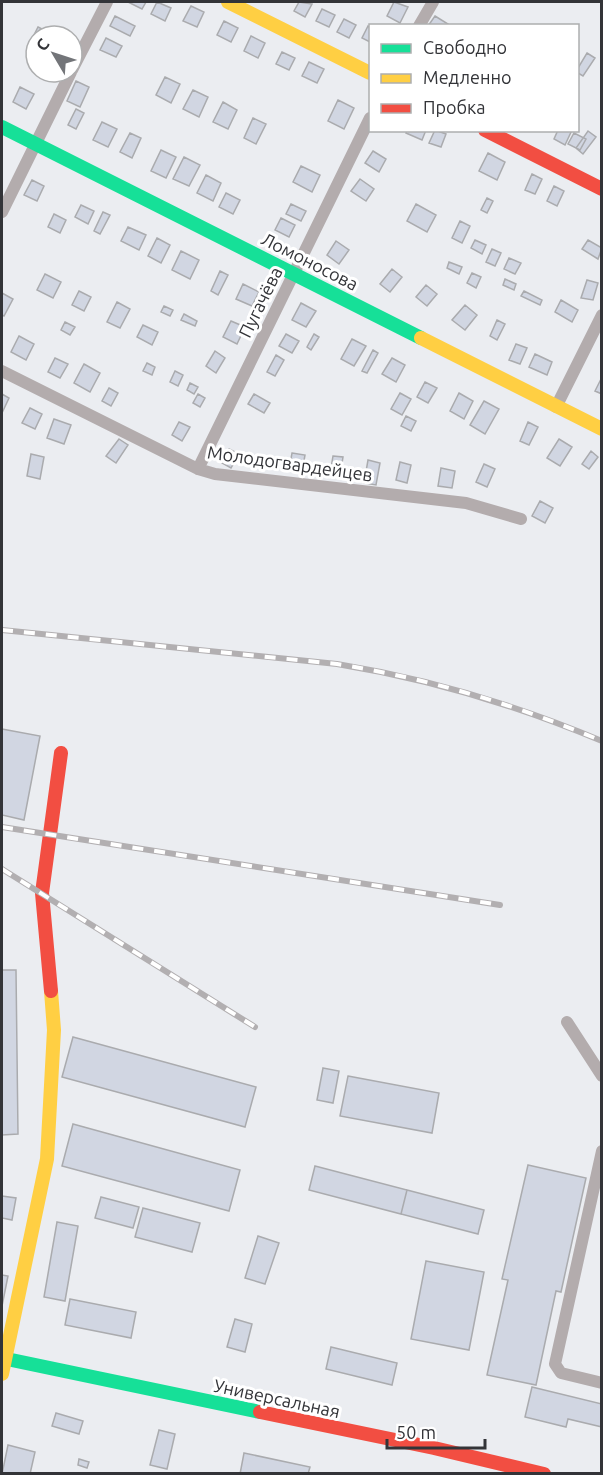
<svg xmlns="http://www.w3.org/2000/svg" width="603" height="1475" viewBox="0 0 603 1475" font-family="Ubuntu,sans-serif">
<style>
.building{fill:#d1d6e2;stroke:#aaabae;stroke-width:1.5}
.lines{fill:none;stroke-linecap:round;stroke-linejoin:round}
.street{stroke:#b3acad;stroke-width:12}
.fast{stroke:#16e098;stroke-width:14}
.slow{stroke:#ffcf43;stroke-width:14}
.jam{stroke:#f24e42;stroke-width:14}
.rail-casing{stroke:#b2afb1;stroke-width:6}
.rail{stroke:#fff;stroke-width:4;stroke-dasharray:11;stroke-linecap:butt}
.labels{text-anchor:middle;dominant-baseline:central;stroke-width:6;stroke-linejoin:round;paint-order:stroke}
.street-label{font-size:18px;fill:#333438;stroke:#fff}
</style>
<rect width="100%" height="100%" fill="#ebedf1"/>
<path class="building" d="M128 2H146L142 9Z
M157 2 171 8 165 21 151 14Z
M299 2 312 4 305 17 294 11Z
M394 2 408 7 400 23 387 16Z
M191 6 204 12 197 27 183 21Z
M322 9 335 15 329 27 316 21Z
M115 16 135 26 130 36 110 26Z
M435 16 448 24 447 26H428Z
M344 19 356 25 349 38 337 32Z
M224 21 238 28 231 42 217 35Z
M368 26 370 28V42L362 38Z
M38 27 52 34 51 36H36V46L30 43Z
M251 36 265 43 258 58 244 51Z
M106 38 122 46 116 57 100 50Z
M282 52 295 58 289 70 276 64Z
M587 53 595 58 583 76 578 73V68Z
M309 62 324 69 317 83 302 76Z
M165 77 180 84 171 103 156 95Z
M76 81 89 87 80 107 67 101Z
M20 87 34 94 26 109 13 102Z
M193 90 208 97 199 117 183 109Z
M338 100 354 108 344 129 328 121Z
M223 102 237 110 228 129 213 122Z
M76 109 84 113 76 129 68 125Z
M253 118 266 124 256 144 244 138Z
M102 122 117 129 108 147 93 140Z
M407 130H426L422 140 406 133Z
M435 130 446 134 441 147 429 143Z
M558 130H572L565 145 554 139Z
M588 131 596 137 583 154 576 148Z
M130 133 141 138 132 158 120 152Z
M574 133 586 139 580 150 568 144Z
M161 150 176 157 166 178 151 171Z
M373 151 386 159 379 172 365 163Z
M488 153 505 162 497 180 479 171Z
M184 157 200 165 189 186 173 179Z
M301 166 320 175 312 192 293 182Z
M532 174 542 179 535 194 525 190Z
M206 175 221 183 213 201 197 193Z
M360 179 374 189 366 201 351 191Z
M32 180 44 186 37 201 24 195Z
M554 186 564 191 557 206 547 201Z
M226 193 240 200 233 214 219 207Z
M487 198 493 201 487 213 481 210Z
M291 204 306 211 301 221 286 214Z
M416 204 436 215 427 232 407 221Z
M81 205 94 211 88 224 75 217Z
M103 212 110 215 100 234 94 231Z
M54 214 66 220 60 233 48 227Z
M281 218 295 225 289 237 275 230Z
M460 221 470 226 462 243 452 238Z
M128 227 146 235 139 250 121 241Z
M157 238 170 245 161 263 148 256Z
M475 240 486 245 482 254 471 248Z
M588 240 602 248 598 259 582 249Z
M336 241 349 250 339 264 327 255Z
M492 249 501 253 495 266 486 262Z
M181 251 199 260 190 279 172 270Z
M509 258 521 263 515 274 504 269Z
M449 262 462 267 459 274 447 268Z
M392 269 402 277 390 292 380 284Z
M220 271 228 275 218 295 211 291Z
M472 273 481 277 476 288 467 283Z
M45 274 61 282 53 298 37 290Z
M505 279 516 284 514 290 503 285Z
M587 280 598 283 593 300 581 298Z
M243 284 259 292 252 306 236 299Z
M426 285 437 294 427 306 416 297Z
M79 291 91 297 84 311 72 305Z
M524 291 542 300 540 305 521 296Z
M2 293 13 299 4 316 2 315Z
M561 300 578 310 572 322 555 312Z
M117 302 130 309 120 328 107 322Z
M301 303 316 311 306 327 292 320Z
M465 305 477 315 465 330 452 320Z
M164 306 173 310 170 316 161 312Z
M184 314 197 321 195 326 181 320Z
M497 320 505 324 497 340 490 336Z
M231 321 245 327 237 344 223 337Z
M65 322 75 327 70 335 61 330Z
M143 325 158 332 152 345 137 337Z
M286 334 299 341 292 353 279 346Z
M314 334 319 337 311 350 307 347Z
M19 336 34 344 26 360 11 352Z
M352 339 366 346 354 366 341 359Z
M516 344 527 348 520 364 509 360Z
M373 350 378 353 367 373 362 371Z
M215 351 225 358 216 373 206 366Z
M535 354 552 362 547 375 529 367Z
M276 355 284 360 275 376 267 372Z
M55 358 68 364 60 378 48 372Z
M392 358 405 365 396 382 382 374Z
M147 363 155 367 152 375 143 371Z
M84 364 100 373 90 392 74 383Z
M175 371 183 375 178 386 170 382Z
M602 377V394L595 391Z
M425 382 437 388 428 403 417 397Z
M190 383 198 387 194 394 187 390Z
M109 388 118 393 111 406 102 401Z
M400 393 411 399 402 415 391 409Z
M459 393 473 401 464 419 450 411Z
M2 394 9 398 2 413Z
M198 394 205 398 200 407 193 403Z
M254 394 270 403 264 413 248 404Z
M484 401 499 409 485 434 470 425Z
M30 408 42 414 35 429 22 423Z
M406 416 416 421 411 431 401 426Z
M54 419 71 425 64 444 47 438Z
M179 422 190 427 182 441 172 435Z
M528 422 538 427 529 445 520 441Z
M119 439 128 445 116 463 106 456Z
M559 439 572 447 560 466 547 458Z
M229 449 239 454 231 468 222 463Z
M591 451 598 457 589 469 582 464Z
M292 453 305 455 302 472 289 470Z
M31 454 44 457 40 479 27 476Z
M333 456 343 457 340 476 330 474Z
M368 460 380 463 376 485 364 483Z
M400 462 411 465 407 483 396 480Z
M484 464 495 469 487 487 476 482Z
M441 468 455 471 452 488 438 486Z
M540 501 553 508 545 523 532 516Z
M2 729 40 736 24 820 2 815Z
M2 970H16L18 1134 2 1135Z
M73 1037 256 1087 245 1127 62 1077Z
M323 1068 339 1071 333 1103 317 1100Z
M348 1076 439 1093 432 1133 340 1116Z
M73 1124 240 1170 229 1211 62 1166Z
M528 1165 586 1178 561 1292 556 1291 536 1385 487 1375 508 1280 502 1279Z
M315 1166 407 1190 401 1214 309 1190Z
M407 1190 484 1210 478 1234 401 1214Z
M2 1196 16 1198 12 1220 2 1218Z
M101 1197 139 1207 133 1228 95 1218Z
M143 1208 200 1223 192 1252 135 1237Z
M57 1222 78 1226 65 1301 44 1297Z
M258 1236 279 1243 265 1284 245 1278Z
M426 1261 484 1272 469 1350 411 1339Z
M2 1275 8 1276 2 1306Z
M70 1299 136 1312 131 1338 65 1325Z
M235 1319 252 1324 245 1352 227 1347Z
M331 1347 397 1363 392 1385 326 1369Z
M532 1387 602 1404V1427L568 1419 566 1427 525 1417Z
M56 1413 83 1421 79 1434 52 1426Z
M159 1430 175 1434 167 1469 150 1465Z
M8 1445 35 1452 30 1474H2Z
M244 1453 310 1467 308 1474H240Z
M79 1459 89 1462 87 1468 78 1465Z"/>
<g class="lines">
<path class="street" d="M419 26 433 2
M72 70 107 2
M2 212 71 72
M2 371 198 469 215 474 466 503 521 519
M556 407 602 315
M198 469 370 118
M567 1022 602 1076
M602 1151 555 1364 561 1373 602 1383"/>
<path class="fast" d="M2 127 421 338
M2 1358 260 1412"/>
<path class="slow" d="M228 2 370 73
M421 338 602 429
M2 1374 47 1159 54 1030 51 991"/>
<path class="jam" d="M485 130 602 189
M51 991 42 893 61 753
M260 1412 434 1448 544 1474"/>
<g class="rail-casing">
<path id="rail" d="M2 630 337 664C430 679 514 704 602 741
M2 827 500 905
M2 869 255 1027"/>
</g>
<use href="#rail" class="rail"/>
</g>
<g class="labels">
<g class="street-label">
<text transform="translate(310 261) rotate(27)">Ломоносова</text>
<text transform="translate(260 302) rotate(-64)">Пугачёва</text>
<text transform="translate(290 463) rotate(8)">Молодогвардейцев</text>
<text transform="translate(277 1398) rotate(12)">Универсальная</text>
</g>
</g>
<rect width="603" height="1475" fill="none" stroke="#333438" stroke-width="6"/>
<rect x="369" y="24" width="210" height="108" fill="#ffffff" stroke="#adaeaf" stroke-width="1.5"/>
<rect x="381" y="44" width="30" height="9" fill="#16e098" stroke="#adaeaf" stroke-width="1.5"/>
<text x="423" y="54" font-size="18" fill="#333438">Свободно</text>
<rect x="381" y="74" width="30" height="9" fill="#ffcf43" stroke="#adaeaf" stroke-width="1.5"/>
<text x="423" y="84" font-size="18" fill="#333438">Медленно</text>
<rect x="381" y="104" width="30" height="9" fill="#f24e42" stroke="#adaeaf" stroke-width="1.5"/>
<text x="423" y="114" font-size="18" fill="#333438">Пробка</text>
<g transform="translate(54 54) rotate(309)"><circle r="28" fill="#ffffff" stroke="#adaeaf" stroke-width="1.5"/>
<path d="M0-4.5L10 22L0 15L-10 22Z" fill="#737579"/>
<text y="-9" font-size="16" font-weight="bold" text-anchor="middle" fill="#333438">С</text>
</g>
<path d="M387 1439v9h98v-9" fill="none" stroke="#333438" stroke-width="3"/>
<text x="396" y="1439" font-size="18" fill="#333438" stroke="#ffffff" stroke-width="4.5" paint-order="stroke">50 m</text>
</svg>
